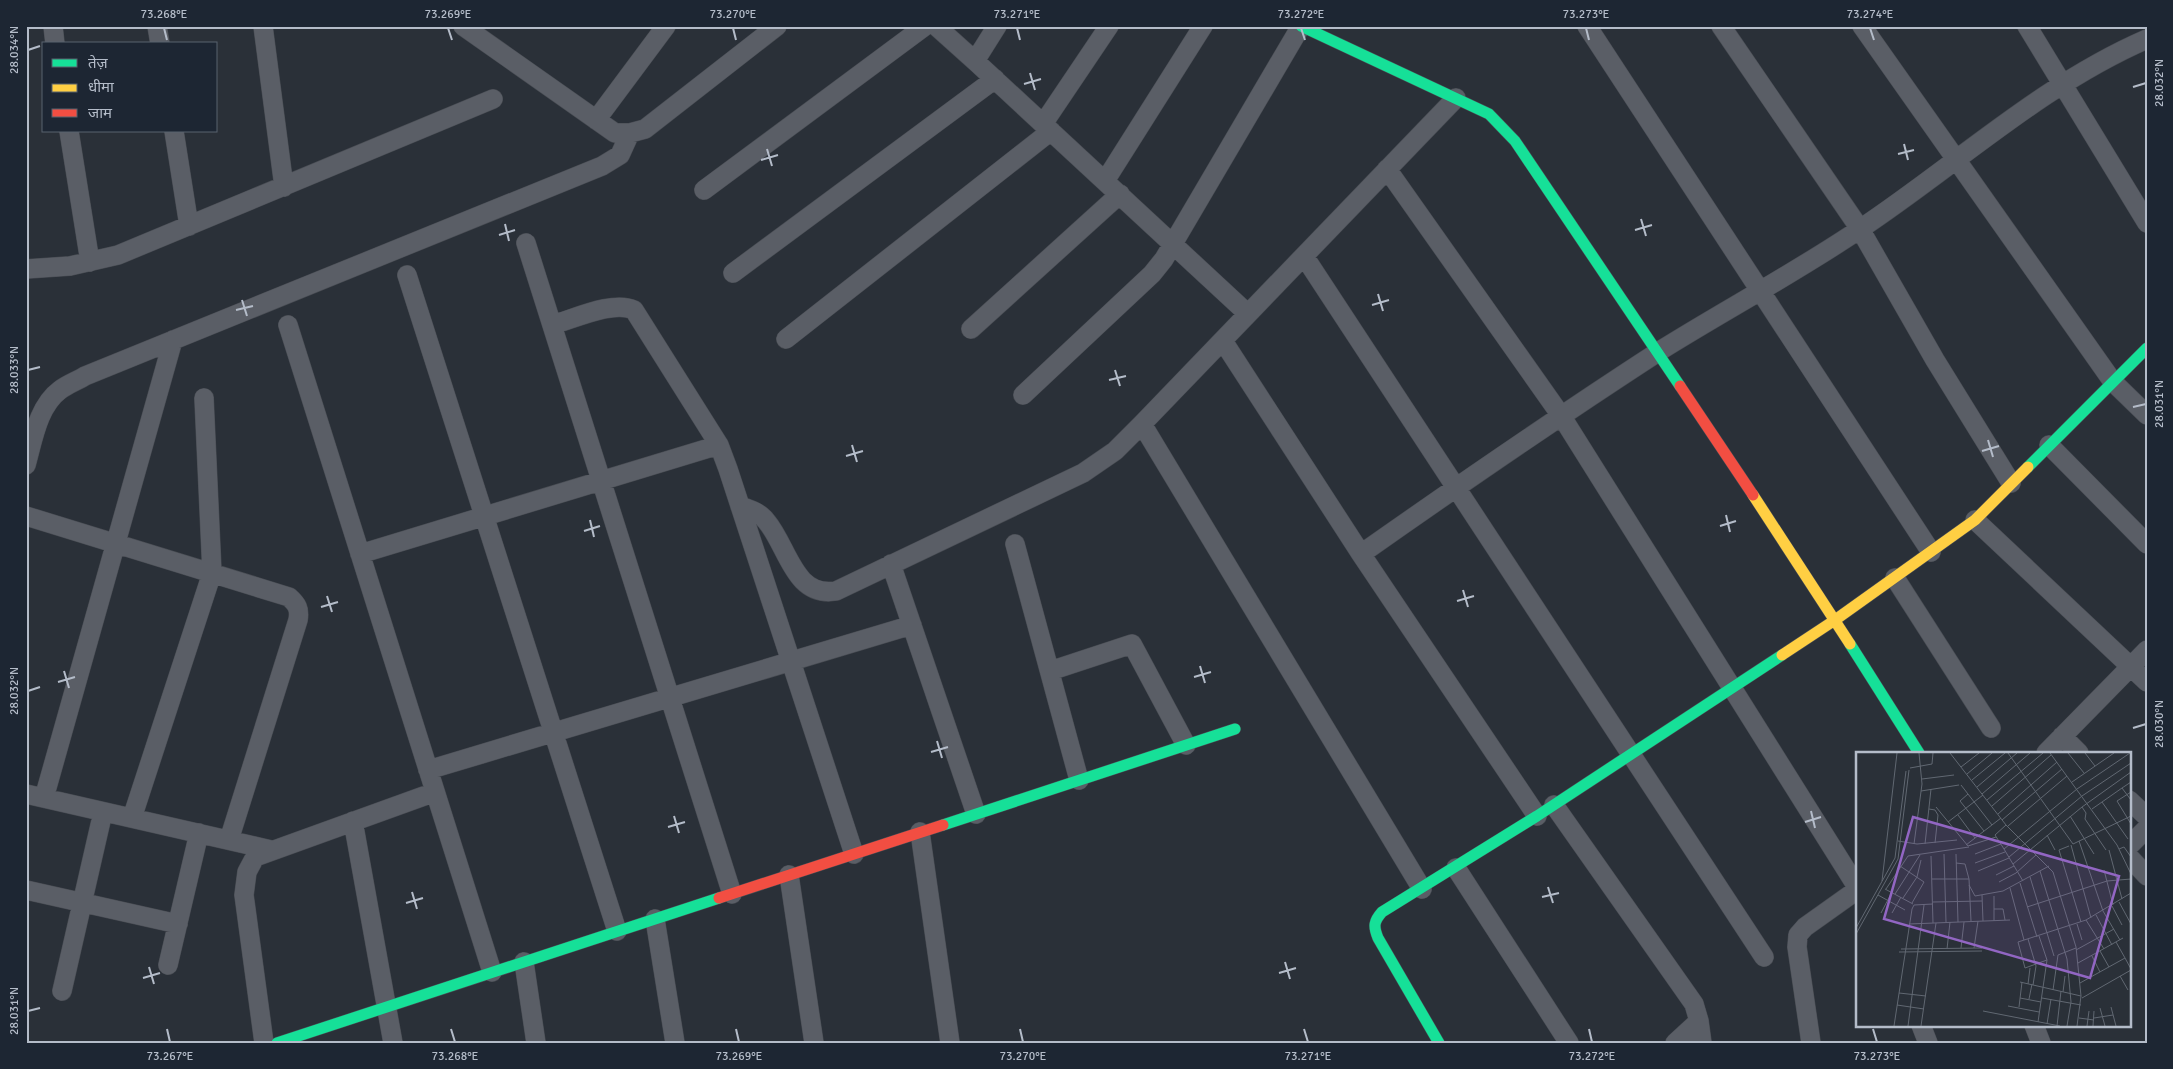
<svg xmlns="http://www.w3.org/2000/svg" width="2173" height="1069" viewBox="0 0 2173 1069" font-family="Signika,'Noto Sans Devanagari',sans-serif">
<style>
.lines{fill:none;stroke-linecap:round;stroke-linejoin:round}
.street-casing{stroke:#484c53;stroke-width:20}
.fast-casing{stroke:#484c53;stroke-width:12}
.slow-casing{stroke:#484c53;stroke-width:12}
.jam-casing{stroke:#484c53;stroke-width:12}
.street{stroke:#5a5e66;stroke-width:19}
.fast{stroke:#16e098;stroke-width:11}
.slow{stroke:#ffcf43;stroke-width:11}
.jam{stroke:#f24e42;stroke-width:11}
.ticks{fill:none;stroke:#b4bcc9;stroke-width:2}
.inset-road{fill:none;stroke:#616872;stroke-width:1}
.view{fill:#9266c3;fill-opacity:0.15;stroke:#9266c3;stroke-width:2.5}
.inset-edge{fill:none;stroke:#b4bcc9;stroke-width:2.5}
.neatline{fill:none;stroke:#b4bcc9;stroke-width:2}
.ticks-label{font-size:12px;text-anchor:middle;fill:#b4bcc9}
</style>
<rect width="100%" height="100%" fill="#2a3038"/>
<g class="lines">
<g class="street-casing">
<path id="street" d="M53 26 55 44
M157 26 160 44
M263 26 284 187
M463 26 615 133H630L645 129 777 26
M936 26 975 61
M997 26 975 61 1248 314
M1587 26 1931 552
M1721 26 1860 229 1935 360 2011 483
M1862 26 2113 382 2147 415
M2027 26 2147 223
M596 120 666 26
M1043 124 1109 26
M69 131 90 262
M174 131 189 226
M1387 169 1562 417 1857 887
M1105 181 1203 26
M704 190 925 26
M526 243 732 894
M1304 256 1764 957
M26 269 70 266 118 255 493 99
M733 273 995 79
M407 275 617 931
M288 325 492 972
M552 325C574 319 613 300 634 310L719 445 728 469 854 854
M971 329 1120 194
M786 339 1051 131
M1223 341 1361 554 1537 816
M1023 395 1152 274 1164 259 1301 26
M1142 424 1422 889
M2049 445 2147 544
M26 465C33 440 38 406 60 390 68 384 77 381 85 376L602 166 620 155 630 133
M740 506C750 509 761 513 767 522 788 547 794 598 836 591L1083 473 1115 451 1142 424 1456 98
M26 516 289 597C297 604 300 609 298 620L229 840
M1975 520 2147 682
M1015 544 1079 780
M360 554 719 445
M1361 554C1459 485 1558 417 1658 352 1725 310 1795 273 1860 229 1955 166 2041 85 2147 39
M891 564 976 814
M1895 578 1991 728
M1050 671 1132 644 1186 745
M2062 736 2079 753
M2046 753 2147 650
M428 770 912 625
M26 794 271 850
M44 798 173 340
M2129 800 2147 817
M1554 805 1694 1004 1699 1021 1702 1043
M132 818 212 573 204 398
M353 821 393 1043
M920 832 950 1043
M2129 846 2147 828
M2129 857 2147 876
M1456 868 1569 1043
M789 875 814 1043
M26 890 178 924
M655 919 675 1043
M524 962 536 1043
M168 965 199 833
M62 991 103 812
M1921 1025 1928 1043
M2034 1025 2041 1043
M264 1043 244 895 247 872 255 857 435 792
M1675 1043 1699 1021
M1811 1043 1797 947 1798 935 1805 927 1857 890"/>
</g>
<g class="fast-casing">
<path id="fast" d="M1301 26 1489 114 1515 141 1680 386
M2028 467 2147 348
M1850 644 1919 753
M943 825 1235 729
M277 1043 719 898
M1439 1043 1378 938C1373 926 1374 921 1382 912L1537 816 1782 655"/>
</g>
<g class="slow-casing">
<path id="slow" d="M1753 495 1850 644
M1782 655 1835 620 1975 520 2028 467"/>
</g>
<g class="jam-casing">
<path id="jam" d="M1680 386 1753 495
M719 898 943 825"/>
</g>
<use href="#street" class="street"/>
<use href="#fast" class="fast"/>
<use href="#slow" class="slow"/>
<use href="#jam" class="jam"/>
</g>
<path class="ticks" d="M164 28 167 40M448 28 452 40M733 28 736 40M1017 28 1020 40M1301 28 1305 40M1586 28 1589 40M1870 28 1874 40M28 50 40 46M1030 73 1035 90M1024 84 1041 79M2133 87 2146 83M1904 144 1908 160M767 149 772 166M1898 154 1914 150M761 160 778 155M1641 219 1646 236M505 224 509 241M1635 230 1652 225M499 235 515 230M1378 294 1383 311M242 300 247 316M1372 305 1389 300M236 310 253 306M28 370 40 367M1115 370 1120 386M1109 380 1126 376M2133 407 2146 404M1988 440 1993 457M852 445 857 462M1982 451 1999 446M846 456 863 451M1726 515 1730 532M590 520 594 537M1720 526 1736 521M584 531 600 526M1463 590 1468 607M327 596 332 612M1457 601 1474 596M321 607 338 602M1200 666 1205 683M64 671 69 688M1194 677 1211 672M58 682 75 677M28 691 40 687M2133 728 2146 724M937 741 942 758M931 752 948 747M1811 811 1815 828M674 816 679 833M1805 822 1821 817M668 827 685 822M1548 887 1553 903M412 892 417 909M1542 897 1559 893M406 903 423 898M1285 962 1290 979M149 967 154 984M1279 973 1296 968M143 978 160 973M28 1011 40 1008M167 1029 170 1042M451 1029 455 1042M736 1029 739 1042M1020 1029 1023 1042M1304 1029 1308 1042M1589 1029 1592 1042M1873 1029 1877 1042"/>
<g transform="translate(1856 752)">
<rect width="275" height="275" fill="#2a3038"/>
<path class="inset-road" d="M94 1 150 73 197 120 220 195 225 244 221 274M152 1 217 92 275 64M194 1 261 93 275 122M212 1 228 21M229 1 239 14M105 15 123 1M54 16 76 12 77 1M111 22 136 1M66 27 98 23M116 28 149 1M216 30 258 1M275 30 266 36 275 48M105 33 136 73M121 35 161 1M65 39 103 33M275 40 261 49 275 72M112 42 104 49 128 79M126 42 174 1M131 48 187 1M246 50 272 87M136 54 195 3M80 55 112 94 140 85M226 55 230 61 229 67 250 98M73 57 79 58 82 63 79 91M236 57 266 36M142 62 201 10M102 63 119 86M214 64 238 102M146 68 206 17M92 70 127 43M152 74 211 24M191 83 199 98M42 89 61 92 101 88M223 89 247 159 264 188M58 92 66 32 63 1M69 92 75 37M110 93 145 66M215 93 235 166M213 94 203 98 225 170M148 97 139 83 150 73M263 97 268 95 275 105M253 98 266 147M88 102 90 170M100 102 102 170M119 102 145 92M75 104 77 171M153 105 226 44 275 11M100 111 109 112 113 127 115 169M119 111 149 100M157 112 226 55 275 20M44 114 68 130 56 151M248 118 257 153M122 119 153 106M184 119 211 207 215 250 211 274M140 123 158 114M174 125 198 204M76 127H113M26 129 41 1M167 129 148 97 221 37 274 1M143 130 160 121 180 103M164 131 181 185M113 133 119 144 147 139 193 114M154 136 168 188M29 137 57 152M30 137 52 104 113 95M39 142 64 103M22 143 49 158M126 143 127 169M47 146 61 125 65 108M77 150 126 149M263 150 275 172M256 154 266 173M171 155 251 129 275 127M138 157H147L149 168M25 161 36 140M36 161 45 145M240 163 256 193M230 168 248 197M138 169V144M53 172 154 168M221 172 226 188M0 176 39 106 50 19M0 182 42 107 53 18M172 187 180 214 177 233M260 190 269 206M105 196 108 170M118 196 122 169M45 197 126 196M91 197 94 170M220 198 258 177M244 199 253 215M43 200 126 199M236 204 244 220M191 208 169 216 162 190 230 168 275 141M222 211 267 186M264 224 272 238M164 230 225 244M224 231 269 206 275 217M172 232 174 216M197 238 202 203 220 196M207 240 209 224M43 241 70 244M164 246 185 250M186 246 225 253M226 246 275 218M173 247 176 232M41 253 68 257M152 254 183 260M163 255 166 230M255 255 260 274M244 256 249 274M127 259 204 274M223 266 238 268M238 266 257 263M182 270 191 208 183 184M191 272 195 247M38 274 56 157 58 153 77 152M52 274 68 153M65 274 80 171M201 274 205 239M231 274 233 259M237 274 238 259"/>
<path class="view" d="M57 65 263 124 234 226 28 167Z"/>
<rect width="275" height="275" class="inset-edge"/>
</g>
<rect width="2173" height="1069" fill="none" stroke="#1d2633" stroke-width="55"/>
<rect x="42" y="42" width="175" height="90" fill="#1d2633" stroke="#59626f"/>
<rect x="52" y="59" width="25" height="8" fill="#16e098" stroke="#59626f"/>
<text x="88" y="68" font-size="15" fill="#b4bcc9">तेज़</text>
<rect x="52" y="84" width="25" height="8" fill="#ffcf43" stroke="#59626f"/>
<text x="88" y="92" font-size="15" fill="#b4bcc9">धीमा</text>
<rect x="52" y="109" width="25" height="8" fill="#f24e42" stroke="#59626f"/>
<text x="88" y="118" font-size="15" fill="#b4bcc9">जाम</text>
<rect x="28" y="28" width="2118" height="1014" class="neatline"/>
<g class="ticks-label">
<text x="164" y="18">73.268°E</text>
<text x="448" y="18">73.269°E</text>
<text x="733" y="18">73.270°E</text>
<text x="1017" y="18">73.271°E</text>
<text x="1301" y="18">73.272°E</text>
<text x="1586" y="18">73.273°E</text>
<text x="1870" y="18">73.274°E</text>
<text transform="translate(14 50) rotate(-90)" y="4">28.034°N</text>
<text transform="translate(2159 83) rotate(-90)" y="4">28.032°N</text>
<text transform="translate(14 370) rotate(-90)" y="4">28.033°N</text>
<text transform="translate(2159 404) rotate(-90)" y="4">28.031°N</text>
<text transform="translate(14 691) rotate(-90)" y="4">28.032°N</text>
<text transform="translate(2159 724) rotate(-90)" y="4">28.030°N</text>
<text transform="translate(14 1011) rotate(-90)" y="4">28.031°N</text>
<text x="170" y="1060">73.267°E</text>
<text x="455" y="1060">73.268°E</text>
<text x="739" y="1060">73.269°E</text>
<text x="1023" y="1060">73.270°E</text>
<text x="1308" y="1060">73.271°E</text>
<text x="1592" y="1060">73.272°E</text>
<text x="1877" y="1060">73.273°E</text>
</g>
</svg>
